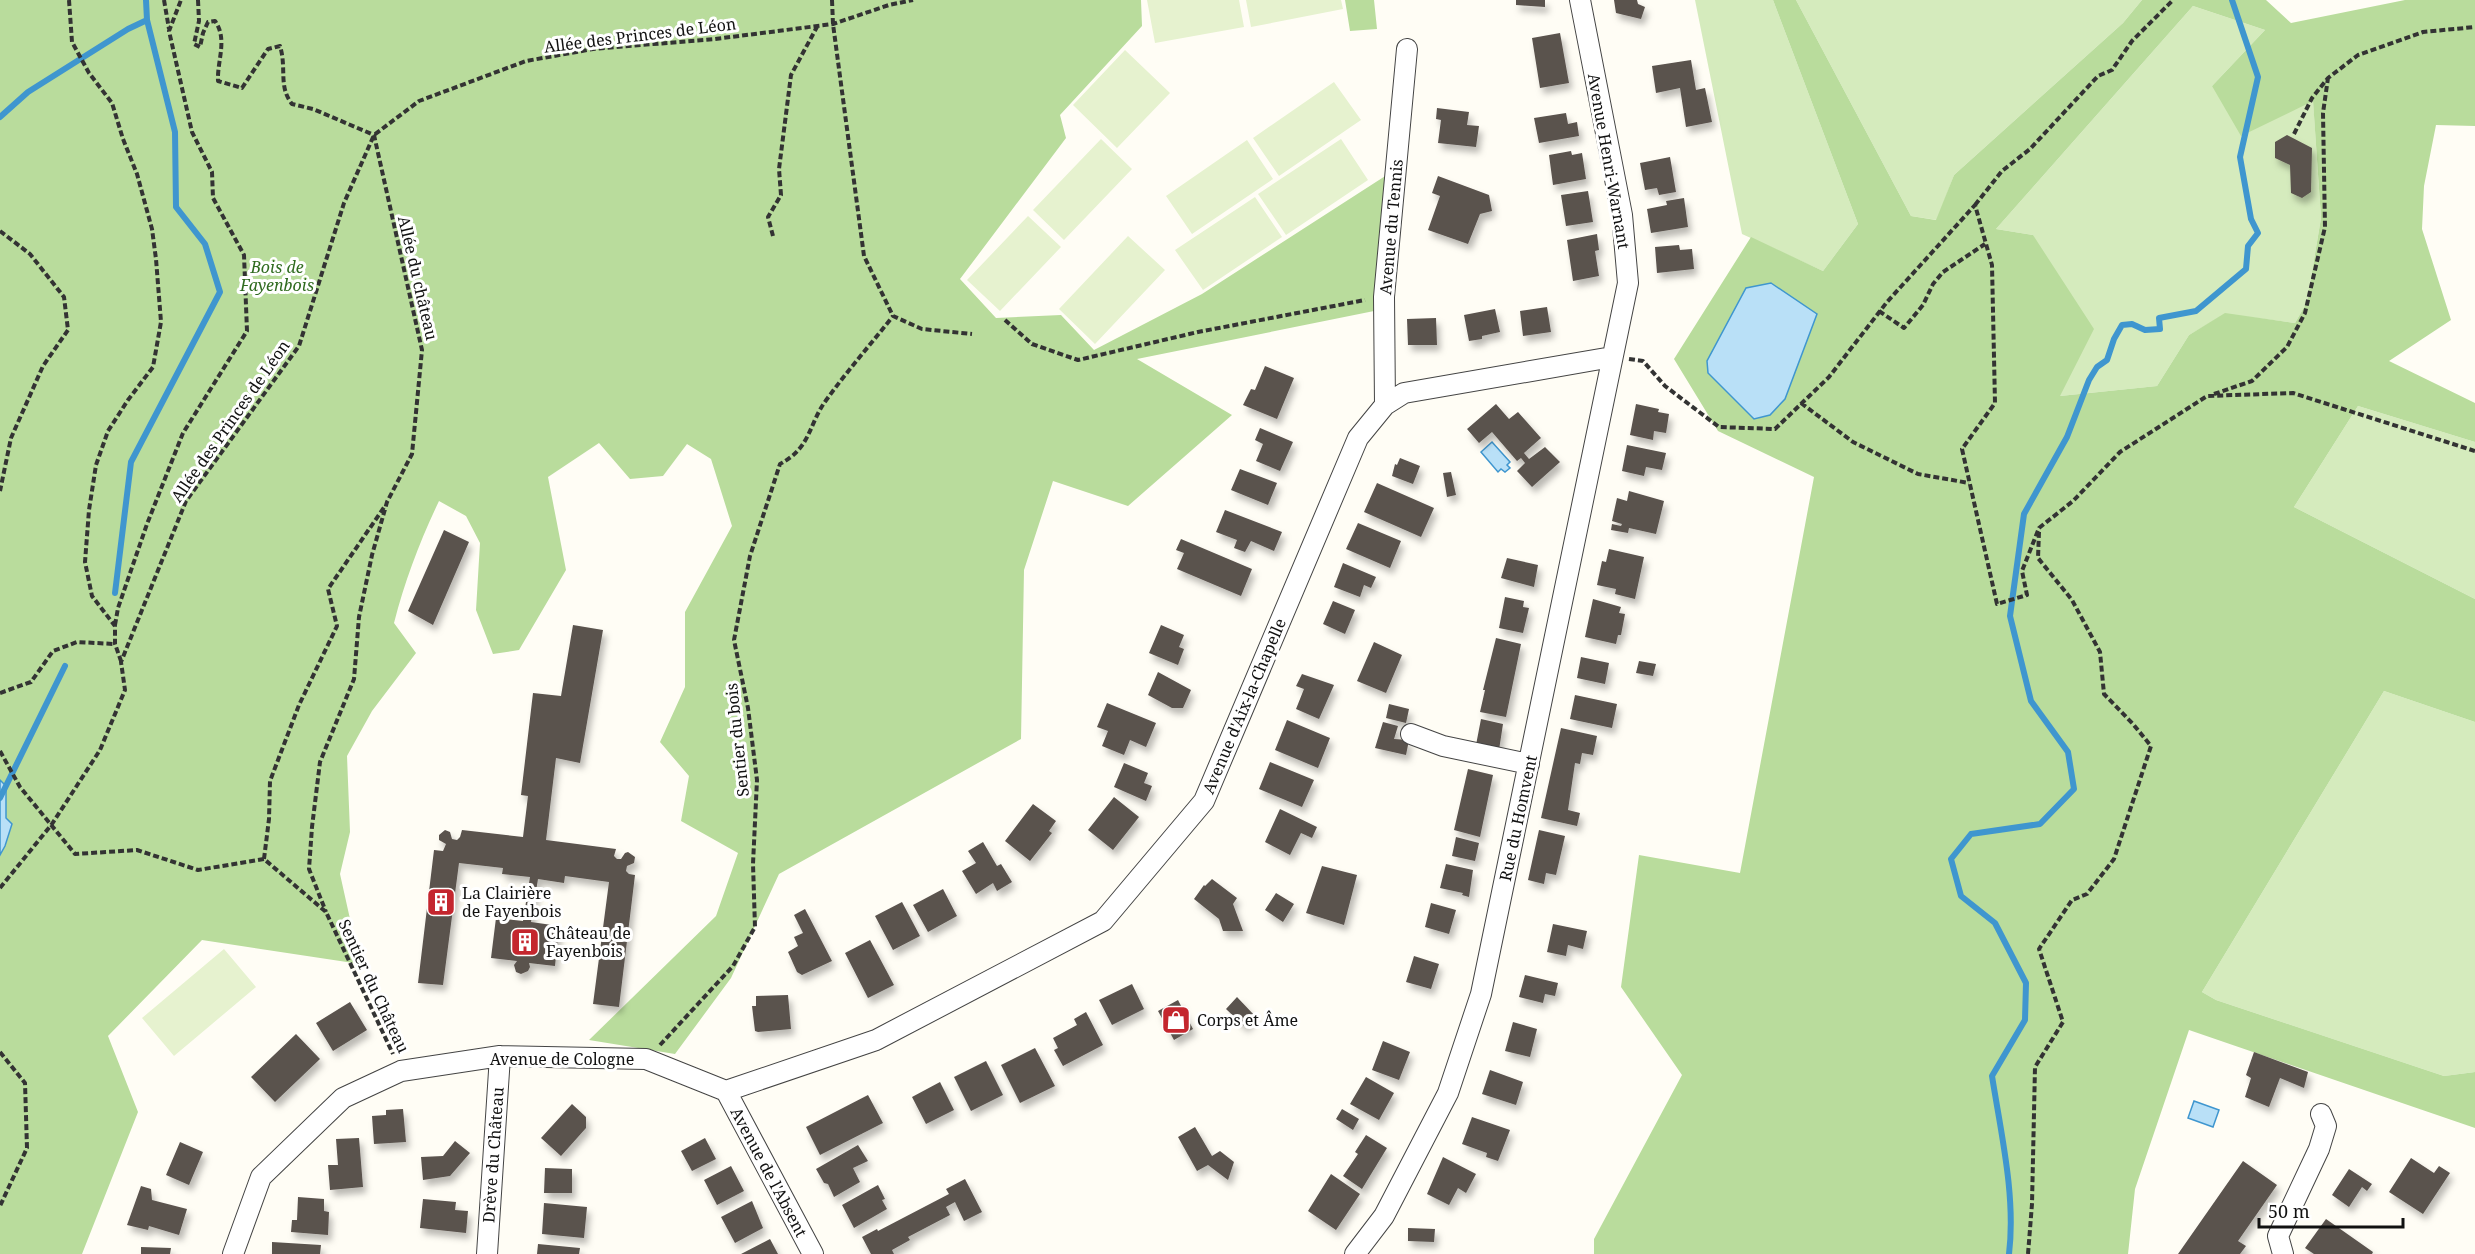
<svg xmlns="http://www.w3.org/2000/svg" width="2475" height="1254" viewBox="0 0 2475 1254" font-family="'Noto Serif',serif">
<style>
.green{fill:#d5ebbd}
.forest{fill:#b9dc9c;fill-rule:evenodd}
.pitch{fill:#e6f2cf}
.water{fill:#b9e0f7;stroke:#3f96cf;stroke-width:1.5}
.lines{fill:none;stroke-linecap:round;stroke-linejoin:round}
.stream{stroke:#3f96cf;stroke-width:6}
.building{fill:#5a524d;filter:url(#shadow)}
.minor-casing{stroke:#444;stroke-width:22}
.path{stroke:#333;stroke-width:4;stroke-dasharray:6 3;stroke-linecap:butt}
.minor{stroke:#fff;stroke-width:20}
.labels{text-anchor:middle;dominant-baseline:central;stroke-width:6;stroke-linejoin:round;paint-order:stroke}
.street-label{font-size:16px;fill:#111;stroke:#fff}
.park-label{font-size:16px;font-style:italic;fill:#2f6b1f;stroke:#fff}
.poi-label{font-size:16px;fill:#111;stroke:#fff;text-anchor:start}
</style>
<defs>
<filter id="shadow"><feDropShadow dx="3.5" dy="6" stdDeviation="3" flood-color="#0004"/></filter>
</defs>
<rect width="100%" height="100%" fill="#fffdf5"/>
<path class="green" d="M1695 0H1773L1858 224 1823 271 1742 234Z
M1796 0H2142L2123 23 1954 175 1937 220 1911 216Z
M2193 6 2265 30 2212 86 2313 100 2321 218 2307 302 2295 323 2225 314 2189 335 2157 386 2060 396 2033 235 1996 229Z
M2358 406 2475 442V599L2294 507Z
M2384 691 2475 722V1072L2444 1076 2216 1000 2202 992Z"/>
<path class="forest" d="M0 0H1141L1142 26 1060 115 1066 138 960 279 996 318 1061 315 1094 350 1202 294 1393 171 1379 310 1137 359 1232 415 1128 506 1053 481 1024 570 1021 739 779 874 731 978 675 1054 589 1040 716 916 738 853 681 821 689 776 660 742 685 687V612L732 526 711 459 687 444 663 476 630 479 599 443 548 477 566 570 519 650 493 654 476 610 480 543 466 516 439 501C420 541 405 580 394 623L416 653 372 711 347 756 350 832 340 874 360 964 202 940 108 1036 138 1112 82 1254H0Z
M1345 0H1374L1377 29 1350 31Z
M1773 0H1796L1911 216 1936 220 1954 175 2123 23 2142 0H2266L2291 23 2405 0H2475V126L2436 125 2424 186 2422 229 2451 320 2389 361 2475 403V442L2358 406 2294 507 2475 599V722L2384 691 2202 992 2216 1000 2444 1076 2475 1072V1128L2189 1030 2135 1189 2128 1254H1594V1239L1682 1075 1621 987 1639 855 1740 873 1814 477 1718 431 1674 359 1751 237 1823 271 1858 224ZM2193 6 2265 30 2212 86 2241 136 2313 101 2321 218 2307 302 2295 323 2225 313 2189 335 2157 386 2060 396 2094 329 2033 235 1996 229Z"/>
<path class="pitch" d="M1147 0H1239L1244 27 1155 43Z
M1246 0H1341L1343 9 1251 27Z
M1125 50 1170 93 1117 148 1073 105Z
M1334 82 1361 120 1279 176 1253 138Z
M1101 139 1132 169 1064 240 1033 210Z
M1341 139 1368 180 1286 235 1258 194Z
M1247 140 1273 179 1192 234 1166 196Z
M1255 197 1282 237 1203 290 1175 250Z
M1028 216 1061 247 1000 311 967 280Z
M1128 236 1165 270 1095 344 1059 309Z
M224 949 256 987 174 1056 142 1018Z"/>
<path class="water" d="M1771 283 1817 314 1785 399 1770 415 1754 419 1708 373 1707 361 1746 288Z
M1492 442 1510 462 1507 465 1510 468 1505 472 1501 469 1498 472 1481 452Z
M0 780 6 786V818L12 824 5 846 0 855Z
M2194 1101 2219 1110 2213 1127 2188 1118Z"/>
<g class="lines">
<path class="stream" d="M0 117 28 92 128 29 147 20
M115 593 131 462 220 292 205 244 176 207 175 132 147 20 146 0
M0 798 65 666
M2009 1254C2016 1197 2001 1133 1992 1076L2025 1020 2026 983 1995 923 1961 896 1951 859 1971 834 2040 824 2074 789 2068 752 2031 701 2010 616 2024 514 2067 437 2089 380 2097 367 2107 360 2114 339 2122 325 2132 324 2145 330 2160 329 2159 318 2196 311 2246 269 2248 246 2258 233 2251 219 2240 157 2258 77 2232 0"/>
</g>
<path class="building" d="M1516 0H1545V7L1516 5Z
M1614 0H1637L1638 4 1645 7 1641 19 1616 13Z
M1560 33 1569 83 1540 88 1532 38Z
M1691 60 1696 90 1705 88 1712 122 1686 127 1680 88 1656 93 1652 66Z
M1437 108 1469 112 1467 125 1479 126 1476 147 1438 143 1441 120 1436 119Z
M1566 113 1568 124 1577 122 1579 136 1539 143 1534 118Z
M2287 135 2312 148 2311 192 2302 198 2291 193 2290 165 2275 158V142Z
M1571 151 1572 155 1582 153 1586 179 1553 185 1549 155Z
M1670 157 1676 192 1659 195 1657 188 1645 190 1640 163Z
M1438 176 1489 195 1492 211 1480 214 1468 244 1428 230 1440 196 1432 193Z
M1588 191 1593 222 1566 226 1561 195Z
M1684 198 1688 227 1651 233 1647 209 1667 205 1666 201Z
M1597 234 1599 250 1595 251 1599 276 1573 281 1567 240Z
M1679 245 1680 250 1692 249 1694 269 1657 273 1655 247Z
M1547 307 1551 332 1523 336 1520 311Z
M1495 309 1500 332 1482 336V339L1469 341 1464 315Z
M1436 318 1437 345H1408L1407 319Z
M1265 366 1294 378 1277 419 1243 405 1251 389 1255 390Z
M1496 404 1509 419 1518 412 1541 438 1524 453 1529 459 1545 447 1560 462 1532 487 1517 471 1525 463 1521 458 1517 461 1492 432 1479 443 1467 429Z
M1636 404 1659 409 1658 412 1669 414 1666 433 1654 431 1653 440 1630 435Z
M1260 428 1293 442 1280 471 1256 461 1263 444 1255 440Z
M1627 445 1666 453 1662 470 1646 467 1644 476 1622 471Z
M1400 458 1420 466 1413 484 1392 476 1395 464 1397 465Z
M1240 469 1277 483 1268 505 1231 490Z
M1451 472 1456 495 1447 497 1443 473Z
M1377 483 1434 508 1421 537 1364 512Z
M1629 491 1664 501 1656 534 1629 528 1628 533 1611 530 1612 524 1621 526 1622 524 1612 521 1617 498 1627 501Z
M1225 510 1282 532 1274 551 1251 541 1245 552 1234 548 1237 540 1216 532Z
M1358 523 1401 541 1390 568 1346 549Z
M444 530 469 542 433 625 408 611Z
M1181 539 1252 569 1241 596 1177 569 1184 553 1176 550Z
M1609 549 1644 557 1635 599 1615 594 1616 589 1597 585 1602 561 1606 562Z
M1507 558 1538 565 1534 587 1501 578Z
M1343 563 1376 577 1371 588 1364 585 1360 597 1334 587Z
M1505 597 1524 601 1523 607 1529 608 1523 633 1499 628Z
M1593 599 1621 607 1619 613 1625 614 1621 635H1618L1616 644 1585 637Z
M1333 601 1355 610 1345 634 1323 624Z
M573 625 603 630 580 763 556 758 546 840 616 849 614 856 617 859H621L625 853 628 852 635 857 634 863 627 866 626 871 629 874 635 875 619 1007 593 1004 609 882 565 876 564 883 538 879 531 922 559 926 555 966 529 963 530 967 528 971 521 974 516 972 514 965 517 961 491 958 496 918 523 921 530 877 502 874 503 868 459 863 443 985 418 983 434 850 443 851 446 844 439 840V835L445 830 450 832 452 839 457 840 460 837 462 830 523 837 528 796 521 795 533 693 561 696Z
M1161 625 1184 635 1179 647 1184 649 1178 665 1149 653Z
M1496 638 1521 644 1506 717 1480 712 1485 690H1483Z
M1374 642 1402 655 1386 693 1357 681Z
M1581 657 1609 663 1605 684 1577 678Z
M1639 661 1656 664 1653 676 1636 673Z
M1158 672 1191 690 1183 708H1172L1148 695Z
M1302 674 1334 685 1319 719 1296 709 1304 689 1296 686Z
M1575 695 1617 704 1612 728 1570 719Z
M1107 703 1156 723 1146 747 1130 740 1124 755 1102 746 1108 731 1097 727Z
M1389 704 1409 709 1406 723 1386 718Z
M1481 719 1503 724 1499 750 1476 745Z
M1287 720 1330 738 1318 768 1275 750Z
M1383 722 1398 726 1394 739 1409 740 1406 755 1375 748Z
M1561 728 1597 736 1593 755 1582 753 1580 764 1575 763 1568 810 1580 813 1577 826 1541 818Z
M1270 762 1314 780 1302 807 1259 789Z
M1124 763 1148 773 1144 783 1152 786 1146 801 1114 787Z
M1468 769 1493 775 1480 837 1454 830Z
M1114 797 1139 817 1113 850 1088 830Z
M1033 804 1056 821 1049 831 1052 833 1030 861 1005 841Z
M1280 809 1317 827 1312 838 1301 833 1290 855 1265 842Z
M1539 830 1565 836 1556 875 1546 873 1544 884 1528 880Z
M1456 837 1479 843 1475 861 1452 856Z
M983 842 997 866 1001 864 1012 882 997 891 993 883 976 894 962 871 976 863 968 851Z
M1446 864 1473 870 1469 897 1462 895 1463 893 1440 888Z
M1322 866 1357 875 1344 925 1306 913Z
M1212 879 1237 898 1233 904 1243 931H1223L1219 919 1194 899 1204 885 1205 886Z
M943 889 957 916 928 932 913 905Z
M1276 893 1294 904 1283 922 1265 910Z
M902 902 920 936 893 950 875 916Z
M1431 903 1456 910 1449 934 1425 927Z
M805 909 832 961 802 975 797 972 788 952 798 946 794 937 803 933 794 915Z
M1553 924 1587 931 1583 949 1568 945 1566 956 1547 952Z
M870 940 894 985 868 998 845 953Z
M1414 956 1439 964 1431 989 1406 982Z
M1525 975 1558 983 1555 996 1545 994 1543 1003 1519 997Z
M1132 984 1144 1009 1112 1025 1099 1000Z
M788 995 791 1029 758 1032 755 1031 752 1006H756V996Z
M1237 997 1255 1016 1245 1027 1226 1009Z
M1178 1000 1193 1029 1174 1040 1158 1011Z
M350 1002 367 1030 333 1051 316 1023Z
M1086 1012 1103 1045 1063 1066 1054 1050 1058 1048 1053 1038 1077 1025 1074 1019Z
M1513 1022 1537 1029 1530 1057 1505 1051Z
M296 1034 320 1059 275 1102 251 1077Z
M1383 1041 1410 1052 1399 1080 1372 1070Z
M1035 1048 1055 1086 1020 1103 1001 1065Z
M2254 1052 2308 1072 2304 1088 2280 1078 2269 1107 2245 1097 2251 1078 2246 1075Z
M986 1061 1003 1095 971 1111 954 1077Z
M1490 1070 1523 1082 1516 1105 1482 1094Z
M1366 1077 1394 1093 1379 1120 1350 1104Z
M940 1082 954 1110 926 1124 912 1097Z
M868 1095 883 1123 820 1155 806 1127Z
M572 1104 586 1117V1128L561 1156 541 1138Z
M403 1109 406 1142 374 1144 372 1116 386 1115V1110Z
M1342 1109 1359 1119 1353 1130 1336 1119Z
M1472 1117 1510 1130 1498 1161 1486 1157 1487 1153 1462 1144Z
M1195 1127 1212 1156 1220 1151 1234 1162 1228 1180 1208 1165 1197 1171 1178 1137Z
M1366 1135 1387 1148 1362 1189 1343 1176 1358 1154 1355 1152Z
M359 1138 363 1187 330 1190 328 1165H338L336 1139Z
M705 1138 716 1159 692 1171 681 1151Z
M455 1141 470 1153 450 1176 423 1180 421 1157 443 1156Z
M180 1142 203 1152 189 1185 166 1175Z
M858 1145 868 1161 853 1168 860 1182 834 1197 828 1184 824 1183 816 1169Z
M1443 1157 1476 1174 1466 1193 1458 1188 1449 1205 1427 1194Z
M2411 1158 2434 1173 2439 1166 2450 1173 2423 1214 2389 1192Z
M2243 1161 2277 1185 2238 1241 2246 1246 2240 1254H2178Z
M731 1166 744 1191 717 1205 704 1180Z
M545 1168 572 1169V1193H544Z
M2349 1169 2372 1184 2367 1191 2362 1187 2349 1207 2332 1195Z
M1331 1174 1360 1194 1336 1230 1308 1211Z
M965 1179 982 1212 964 1221 955 1202 946 1207 950 1215 908 1237 910 1240 892 1250 894 1254H871L862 1237 877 1229 878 1231 949 1194 946 1189Z
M878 1185 885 1199 882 1200 887 1209 854 1228 842 1205Z
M141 1186 151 1189 152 1200 187 1209 179 1235 149 1226 148 1230 127 1225Z
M298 1197 324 1199V1211L329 1212 328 1235 291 1232 292 1220H297Z
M423 1199 456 1202 455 1210 468 1211 466 1233 420 1228Z
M752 1201 763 1228 735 1243 721 1217Z
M544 1203 587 1207 584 1238 542 1234Z
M2326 1219 2373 1252 2372 1254H2314L2305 1248Z
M1408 1228 1435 1229 1434 1242 1408 1241Z
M770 1239 778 1254H741Z
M272 1242 321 1245 320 1254H272Z
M538 1244 580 1248 579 1254H537Z
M141 1247 171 1248 170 1254H141Z"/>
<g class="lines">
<g class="minor-casing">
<path id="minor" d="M1385 405 1384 297 1407 49
M1411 734 1443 746 1529 764
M726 1091 876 1040 1103 921 1204 801 1358 438 1385 405 1404 393 1612 357
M726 1091 813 1254
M233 1254 261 1177 343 1098 401 1071 500 1056 646 1059 726 1091
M487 1254 500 1056
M1355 1254 1384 1216 1448 1093 1481 994 1628 283 1622 215 1580 0
M2283 1254 2278 1236 2319 1149 2326 1126 2321 1114"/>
</g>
<path class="path" d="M69 0 72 42 89 73 112 103 123 139 137 174 152 229 156 259 161 322 153 367 128 400 108 431 96 465 89 510 85 562 92 596 115 626V644L121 661
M164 0 169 29
M198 0 199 21 194 44 200 47 203 33 208 22 215 21C228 39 217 61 218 81L242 88 268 49 280 46C287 69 278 86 292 104L313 109 374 135 422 350 412 454 387 502 372 555 359 617 354 679 320 762 312 827 309 869 326 912
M832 0 833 24 864 256 893 316 922 329 972 334
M2294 134 2312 98 2328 78 2358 55 2423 32 2475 27
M1975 205 2002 171 2030 149 2098 76 2112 70 2132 41 2173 0
M0 231 30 254 64 297 68 330 43 366 11 438 0 491
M773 236 768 217 781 195 779 169 791 75 818 25
M1879 311 1904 328 1923 305 1933 284 1943 272 1985 244
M1005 320 1032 344 1078 360 1198 332 1365 300
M1629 359 1643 361 1665 386 1719 427 1775 429 1829 377 1887 302 1975 205 1992 265 1995 403 1962 449 1997 604 2027 595 2022 571 2039 528 2073 501 2120 452 2207 396 2293 393 2475 451
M2214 394 2252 381 2287 347 2305 313 2325 227 2323 113 2328 78
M1801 403 1853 442 1918 474 1969 483
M115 625 118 608 147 524 183 433 247 331 244 255 213 198 212 172 192 132 169 31 181 0
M0 693 31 682 53 651 77 642 114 644
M0 751 20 787 75 854 137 850 198 870 264 859 326 912 393 1054
M264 859 269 819 270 781 299 705 337 626 328 589 385 506
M0 888 52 824 100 750 125 690 121 662 186 501 299 346 344 203 374 135 419 101 526 61 593 49 715 39 833 24 889 5 913 0
M660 1045 733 966 755 927 753 864 757 780 748 708 734 640 750 556 780 464C812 447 808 424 827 399 848 370 871 344 893 316
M0 1052 25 1083 27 1148 0 1206
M2028 1254 2032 1204 2035 1067 2063 1022 2039 949 2072 900 2087 894 2114 859 2151 746 2133 724 2104 694 2100 652 2072 600 2038 558 2039 532"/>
<use href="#minor" class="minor"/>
</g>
<defs>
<g id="building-square" transform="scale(1.5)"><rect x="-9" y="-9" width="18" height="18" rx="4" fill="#c4262e" stroke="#fff"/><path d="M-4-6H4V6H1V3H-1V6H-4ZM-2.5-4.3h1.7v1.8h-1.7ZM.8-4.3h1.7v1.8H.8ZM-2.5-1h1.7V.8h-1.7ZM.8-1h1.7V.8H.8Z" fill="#fff"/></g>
<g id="shop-square" transform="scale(1.5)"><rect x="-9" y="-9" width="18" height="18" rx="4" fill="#c4262e" stroke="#fff"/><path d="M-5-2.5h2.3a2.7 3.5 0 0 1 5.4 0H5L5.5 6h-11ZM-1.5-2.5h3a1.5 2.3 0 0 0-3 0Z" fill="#fff"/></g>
</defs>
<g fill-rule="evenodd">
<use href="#building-square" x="441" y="902"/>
<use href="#building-square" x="525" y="942"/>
<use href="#shop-square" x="1176" y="1020"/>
</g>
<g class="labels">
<g class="street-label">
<text transform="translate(640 35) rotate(-7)">Allée des Princes de Léon</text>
<text transform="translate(1609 161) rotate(80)">Avenue Henri-Warnant</text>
<text transform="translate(1391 227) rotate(-85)">Avenue du Tennis</text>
<text transform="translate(418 278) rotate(77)">Allée du château</text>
<text transform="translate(230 421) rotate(-55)">Allée des Princes de Léon</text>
<text transform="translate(1244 706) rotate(-67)">Avenue d'Aix-la-Chapelle</text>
<text transform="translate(737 740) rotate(-96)">Sentier du bois</text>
<text transform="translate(1518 818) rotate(-78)">Rue du Homvent</text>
<text transform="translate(374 986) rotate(65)">Sentier du Château</text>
<text x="562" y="1059">Avenue de Cologne</text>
<text transform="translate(493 1155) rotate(-86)">Drève du Château</text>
<text transform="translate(769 1172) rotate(62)">Avenue de l'Absent</text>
</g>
<g class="park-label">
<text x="277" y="267">Bois de<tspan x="277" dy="18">Fayenbois</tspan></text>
</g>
<g class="poi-label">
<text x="462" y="893">La Clairière<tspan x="462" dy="18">de Fayenbois</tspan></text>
<text x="546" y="933">Château de<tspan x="546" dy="18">Fayenbois</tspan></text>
<text x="1197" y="1020">Corps et Âme</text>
</g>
</g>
<path d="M2259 1218v9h144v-9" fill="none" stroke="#111111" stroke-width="3"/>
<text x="2268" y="1218" font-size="18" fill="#111111" stroke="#ffffff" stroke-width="4.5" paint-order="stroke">50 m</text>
</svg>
